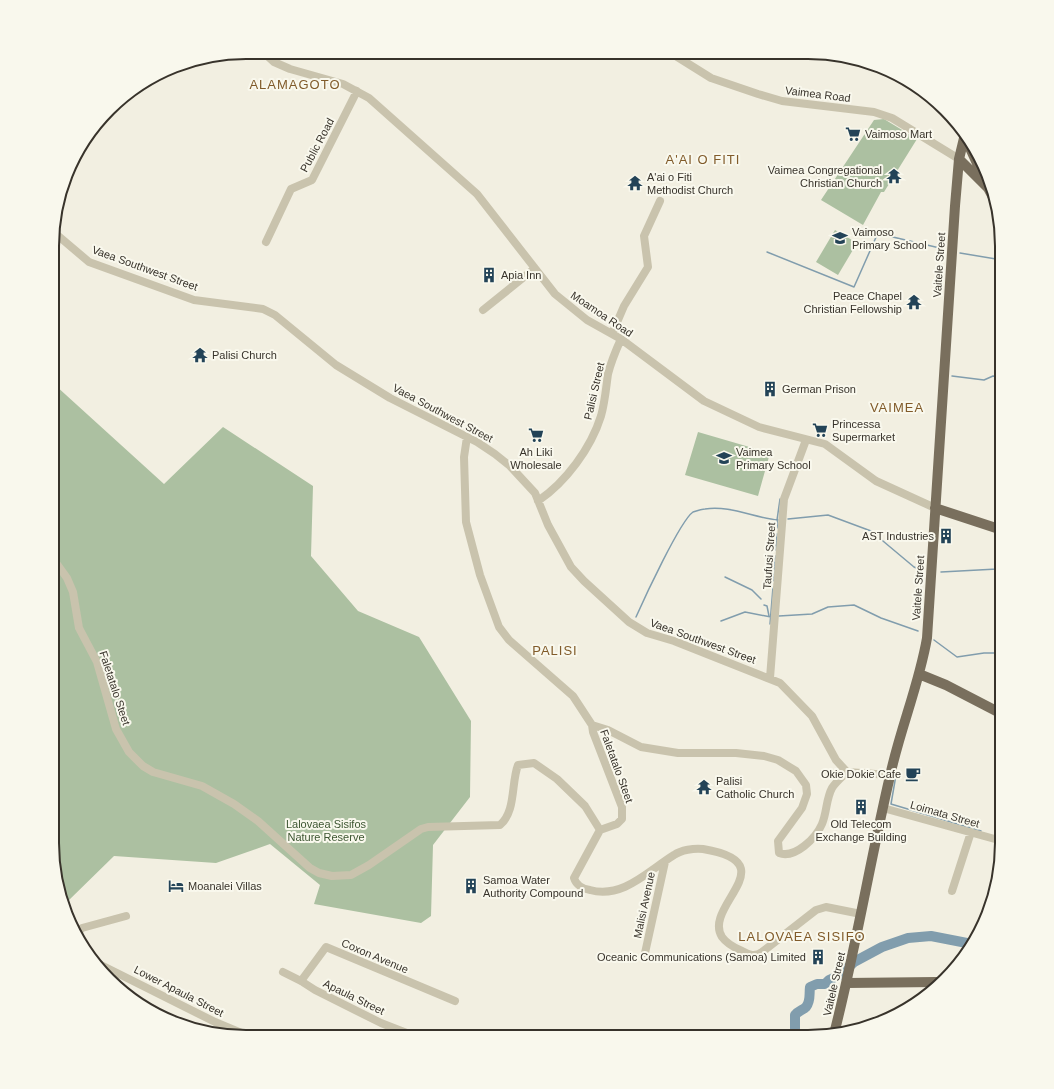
<svg xmlns="http://www.w3.org/2000/svg" width="1054" height="1089" viewBox="0 0 1054 1089" font-family="Helvetica,sans-serif">
<style>
.green{fill:#acc0a1}
.lines{fill:none;stroke-linecap:round;stroke-linejoin:round}
.stream{stroke:#819dad;stroke-width:1.5}
.river{stroke:#819dad;stroke-width:10}
.minor{stroke:#c9c3ad;stroke-width:8}
.major{stroke:#796f5d;stroke-width:10}
.labels{text-anchor:middle;dominant-baseline:central;stroke-width:4;stroke-linejoin:round;paint-order:stroke}
.street-label{font-size:11px;fill:#38332b;stroke:#f9f8ed}
.poi-label{font-size:11px;fill:#38332b;stroke:#f9f8ed;text-anchor:start}
.park-label{font-size:11px;fill:#3c5531;stroke:#f9f8ed}
.quarter-label{font-size:13px;letter-spacing:1px;fill:#815b2a;stroke:#f9f8ed}
.rim{fill:none;stroke:#38332b;stroke-width:2}
</style>
<rect width="100%" height="100%" fill="#f2efe1"/>
<path class="green" d="M884 119 917 139 884 192H881L863 225 821 200 874 120Z
M835 230 857 243 838 275 816 262Z
M55 385 164 484 223 427 313 486 311 556 358 611 419 637 471 721 470 797 433 845 431 916 421 923 314 904 320 885 270 844 216 863 114 856 67 902 60 892 52 855Z
M698 432 770 453 758 496 685 475Z"/>
<g class="lines">
<path class="stream" d="M767 252 854 287 877 235 880 234 944 249
M960 253 1002 260
M952 376 984 380 993 376 1002 377
M788 519 828 515 871 531 914 567 921 570
M778 528 777 520 780 499
M776 550 777 534
M941 572 997 569 1002 564
M725 577 752 590 761 599
M773 581 775 556
M764 605 767 606 769 616
M779 616 812 614 828 607 854 605 881 618 918 631
M636 617C644 599 680 521 693 512 696 511 702 509 705 509 730 505 754 518 778 520
M721 621 745 612 771 617
M770 624 773 587
M934 640 957 657 984 653H1002
M895 775H896L891 804 981 831"/>
<path class="river" d="M801 1037 795 1030V1015C798 1011 803 1010 806 1007 811 1001 809 994 810 987L817 984H825L829 980 840 975 854 962 882 947 908 938 931 936 972 944"/>
<path class="minor" d="M263 52 274 62 290 69 343 84 369 98 477 194 555 294 587 320 621 339 704 401 759 427 825 444 876 481 935 508
M671 53 711 78 758 94 782 101 874 112 892 118 959 159
M56 234 89 262 194 300 263 309 275 315 336 365 390 398 477 442 495 454 510 466 535 493 548 525 571 567 584 581 629 622 647 633 674 641 780 683 812 716 836 760 847 772 890 775
M266 242 291 189 312 180 357 91
M483 310 534 269
M612 334 624 306 648 267 644 236 660 201
M467 437 464 457 466 522 480 575 499 627 509 640 573 696 592 725 608 730 641 747 678 753H736L764 756 778 760 796 771 806 785 807 794 802 808 778 841 779 853C795 859 816 838 822 824 827 812 826 799 832 788 836 782 842 777 847 772
M538 501C566 482 591 448 601 416 605 402 606 388 608 374 611 362 616 350 621 339
M54 560 67 578 73 592 79 628 97 662 116 729 129 752 143 766 153 772 202 786 234 804 258 821 310 868 319 873 332 876 351 875 369 865 421 829 428 827 500 825C516 812 511 783 518 765L534 763 557 779 585 806 600 830 617 824 622 819V807L593 732 592 725
M770 678 784 499 806 440
M883 808 1002 841
M600 830 574 878C576 885 583 889 590 890 623 899 648 871 674 855 681 850 694 848 703 849 788 863 702 906 722 937 727 944 735 948 742 951 749 955 755 957 762 952L816 910 826 907 861 914
M952 891 971 832
M77 934 82 928 126 916
M645 953 665 862
M97 963 215 1022 251 1037
M283 972 301 981 315 990 381 1023 417 1037
M301 981 326 947 455 1001"/>
<path class="major" d="M969 138V146L987 185
M959 159 988 188 996 203
M935 508 1002 530
M919 674 946 685 1002 714
M847 983 936 982
M834 1034C856 948 870 861 890 776 900 729 919 685 927 638L955 206 959 159 965 134"/>
</g>
<defs>
<g id="supermarket-bare" transform="scale(1.2)"><path d="M-6-5.5h2.5l.6 2H6L4.5 2H-2.5L-4.4-4H-6ZM-1.5 3.2a1.3 1.3 0 1 0 .1 0ZM3 3.2a1.3 1.3 0 1 0 .1 0Z" fill="#234357" stroke="#f9f8ed" stroke-width="2.5" paint-order="stroke"/></g>
<g id="temple-bare" transform="scale(1.2)"><path d="M0-6L5-2H3V0L6.5 2.5H4V6H1.5V3h-3V6H-4V2.5H-6.5L-3 0V-2H-5Z" fill="#234357" stroke="#f9f8ed" stroke-width="2.5" paint-order="stroke"/></g>
<g id="school-bare" transform="scale(1.2)"><path d="M0-5L7-2L0 1L-7-2ZM-4 1L0 2.5L4 1V4Q0 6-4 4Z" fill="#234357" stroke="#f9f8ed" stroke-width="2.5" paint-order="stroke"/></g>
<g id="building-bare" transform="scale(1.2)"><path d="M-4-6H4V6H1V3H-1V6H-4ZM-2.5-4.3h1.7v1.8h-1.7ZM.8-4.3h1.7v1.8H.8ZM-2.5-1h1.7V.8h-1.7ZM.8-1h1.7V.8H.8Z" fill="#234357" stroke="#f9f8ed" stroke-width="2.5" paint-order="stroke"/></g>
<g id="cafe-bare" transform="scale(1.2)"><path d="M-5.5-4.5H6V0H3Q3 3.5 0 3.5H-2.5Q-5.5 3.5-5.5 0ZM3-3.2v2h1.7v-2ZM-6 4.5H4V6H-6Z" fill="#234357" stroke="#f9f8ed" stroke-width="2.5" paint-order="stroke"/></g>
<g id="hotel-bare" transform="scale(1.2)"><path d="M-6-4.5h1.5V1H6V5H4.5V3h-9V5H-6ZM-4 0a1.8 1.8 0 1 1 3.6 0ZM.5 0V-2.5h3Q6-2.5 6 0Z" fill="#234357" stroke="#f9f8ed" stroke-width="2.5" paint-order="stroke"/></g>
</defs>
<g fill-rule="evenodd">
<use href="#supermarket-bare" x="853" y="134"/>
<use href="#temple-bare" x="894" y="176"/>
<use href="#temple-bare" x="635" y="183"/>
<use href="#school-bare" x="840" y="238"/>
<use href="#building-bare" x="489" y="275"/>
<use href="#temple-bare" x="914" y="302"/>
<use href="#temple-bare" x="200" y="355"/>
<use href="#building-bare" x="770" y="389"/>
<use href="#supermarket-bare" x="820" y="430"/>
<use href="#supermarket-bare" x="536" y="435"/>
<use href="#school-bare" x="724" y="458"/>
<use href="#building-bare" x="946" y="536"/>
<use href="#cafe-bare" x="913" y="774"/>
<use href="#temple-bare" x="704" y="787"/>
<use href="#building-bare" x="861" y="807"/>
<use href="#hotel-bare" x="176" y="886"/>
<use href="#building-bare" x="471" y="886"/>
<use href="#building-bare" x="818" y="957"/>
</g>
<g class="labels">
<g class="street-label">
<text transform="translate(818 94) rotate(7)">Vaimea Road</text>
<text transform="translate(317 145) rotate(-62)">Public Road</text>
<text transform="translate(939 265) rotate(-86)">Vaitele Street</text>
<text transform="translate(145 268) rotate(20)">Vaea Southwest Street</text>
<text transform="translate(602 314) rotate(34)">Moamoa Road</text>
<text transform="translate(594 391) rotate(-77)">Palisi Street</text>
<text transform="translate(443 413) rotate(28)">Vaea Southwest Street</text>
<text transform="translate(769 556) rotate(-86)">Taufusi Street</text>
<text transform="translate(918 588) rotate(-86)">Vaitele Street</text>
<text transform="translate(703 641) rotate(20)">Vaea Southwest Street</text>
<text transform="translate(115 688) rotate(72)">Faletatalo Steet</text>
<text transform="translate(617 766) rotate(70)">Faletatalo Steet</text>
<text transform="translate(945 814) rotate(16)">Loimata Street</text>
<text transform="translate(644 905) rotate(-78)">Malisi Avenue</text>
<text transform="translate(375 956) rotate(23)">Coxon Avenue</text>
<text transform="translate(834 984) rotate(-77)">Vaitele Street</text>
<text transform="translate(179 991) rotate(27)">Lower Apaula Street</text>
<text transform="translate(354 997) rotate(26)">Apaula Street</text>
</g>
<g class="poi-label">
<text x="865" y="134">Vaimoso Mart</text>
<text x="882" y="170" text-anchor="end">Vaimea Congregational<tspan x="882" dy="13">Christian Church</tspan></text>
<text x="647" y="177">A'ai o Fiti<tspan x="647" dy="13">Methodist Church</tspan></text>
<text x="852" y="232">Vaimoso<tspan x="852" dy="13">Primary School</tspan></text>
<text x="501" y="275">Apia Inn</text>
<text x="902" y="296" text-anchor="end">Peace Chapel<tspan x="902" dy="13">Christian Fellowship</tspan></text>
<text x="212" y="355">Palisi Church</text>
<text x="782" y="389">German Prison</text>
<text x="832" y="424">Princessa<tspan x="832" dy="13">Supermarket</tspan></text>
<text x="536" y="452" text-anchor="middle">Ah Liki<tspan x="536" dy="13">Wholesale</tspan></text>
<text x="736" y="452">Vaimea<tspan x="736" dy="13">Primary School</tspan></text>
<text x="934" y="536" text-anchor="end">AST Industries</text>
<text x="901" y="774" text-anchor="end">Okie Dokie Cafe</text>
<text x="716" y="781">Palisi<tspan x="716" dy="13">Catholic Church</tspan></text>
<text x="861" y="824" text-anchor="middle">Old Telecom<tspan x="861" dy="13">Exchange Building</tspan></text>
<text x="483" y="880">Samoa Water<tspan x="483" dy="13">Authority Compound</tspan></text>
<text x="188" y="886">Moanalei Villas</text>
<text x="806" y="957" text-anchor="end">Oceanic Communications (Samoa) Limited</text>
</g>
<g class="park-label">
<text x="326" y="824">Lalovaea Sisifos<tspan x="326" dy="13">Nature Reserve</tspan></text>
</g>
<g class="quarter-label">
<text x="295" y="84">ALAMAGOTO</text>
<text x="703" y="159">A'AI O FITI</text>
<text x="897" y="407">VAIMEA</text>
<text x="555" y="650">PALISI</text>
<text x="802" y="936">LALOVAEA SISIFO</text>
</g>
</g>
<path d="M0 0H1054V1089H0ZM246 59H808A187 187 0 0 1 995 246V843A187 187 0 0 1 808 1030H246A187 187 0 0 1 59 843V246A187 187 0 0 1 246 59Z" fill="#f9f8ed" fill-rule="evenodd"/>
<path class="rim" d="M246 59H808A187 187 0 0 1 995 246V843A187 187 0 0 1 808 1030H246A187 187 0 0 1 59 843V246A187 187 0 0 1 246 59Z"/>
</svg>
